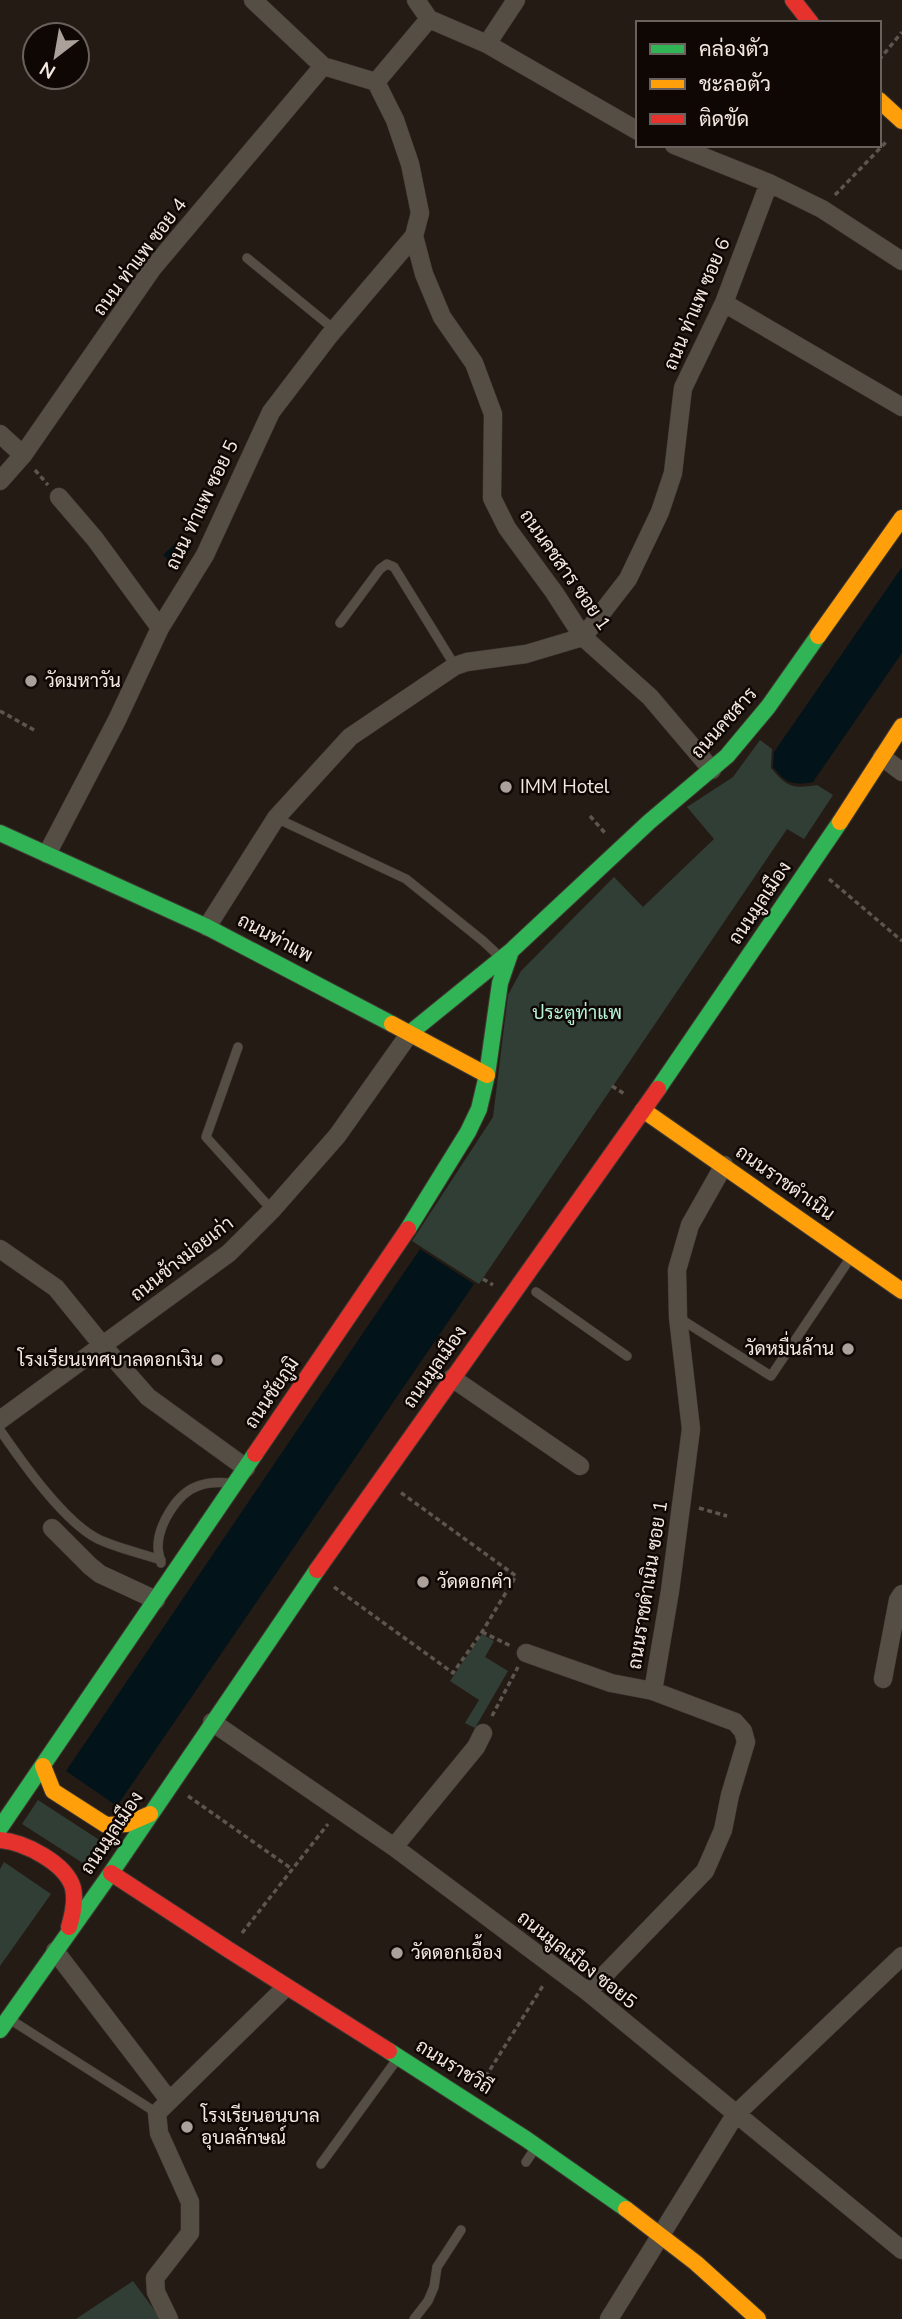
<svg xmlns="http://www.w3.org/2000/svg" width="902" height="2319" viewBox="0 0 902 2319" font-family="'Nunito Sans',Sarabun,sans-serif">
<style>
.green{fill:#303e36}
.water{fill:#03131a}
.lines{fill:none;stroke-linecap:round;stroke-linejoin:round}
.lane-casing{stroke:#403933;stroke-width:10}
.street-casing{stroke:#403933;stroke-width:19}
.fast-casing{stroke:#403933;stroke-width:18}
.slow-casing{stroke:#403933;stroke-width:18}
.jam-casing{stroke:#403933;stroke-width:18}
.path{stroke:#5c564f;stroke-width:3.5;stroke-dasharray:5 3.5;stroke-linecap:butt}
.lane{stroke:#544e45;stroke-width:9}
.street{stroke:#544e45;stroke-width:18}
.fast{stroke:#30b455;stroke-width:16}
.slow{stroke:#ff9f0a;stroke-width:16}
.jam{stroke:#e5322d;stroke-width:16}
.poi-dot{fill:#aca09a;stroke:#0e0704;stroke-width:2.5}
.labels{text-anchor:middle;dominant-baseline:central;stroke-width:5;stroke-linejoin:round;paint-order:stroke}
.street-label{font-size:19px;fill:#f5e8e1;stroke:#0e0704}
.poi-label{font-size:19px;fill:#f5e8e1;stroke:#0e0704;text-anchor:start}
.park-label{font-size:19px;fill:#b5f1d5;stroke:#0e0704}
</style>
<rect width="100%" height="100%" fill="#251b15"/>
<path class="green" d="M760 740 772 749 771 768C787 787 792 789 817 785L833 795 804 839 787 829 479 1284 412 1241 493 1117 508 995 521 971 614 877 643 907 714 839 687 807 733 777Z
M482 1634 494 1641 485 1657 508 1671 475 1728 465 1723 479 1700 450 1681Z
M38 1800 104 1843 89 1867 22 1824Z
M4 1862 51 1894 0 1966V1869Z
M133 2281 161 2319H76Z"/>
<path class="water" d="M181 538 191 549 173 565 163 555Z
M902 567V653L813 782C792 786 786 783 773 767L774 752Z
M420 1249 474 1284 117 1806 66 1771Z"/>
<g class="lines">
<g class="lane-casing">
<path id="lane" d="M247 258 335 330
M340 623 380 569 387 564 394 567 455 666
M276 818 406 879 483 941 499 956
M238 1047 206 1137 272 1210
M536 1292 627 1356
M679 1318 771 1376 851 1257
M0 1430C22 1462 64 1522 98 1539 117 1548 140 1553 161 1560
M161 1563C160 1558 158 1552 158 1547 158 1525 177 1493 198 1486 208 1482 220 1482 230 1483
M11 2020 157 2113
M526 2162 536 2147
M321 2164 398 2058
M414 2319 428 2301 434 2287 437 2267 461 2230"/>
</g>
<g class="street-casing">
<path id="street" d="M253 0 323 66 376 82
M416 0 429 19
M487 44 516 0
M376 82 395 120 410 164 420 213 414 236 424 274 442 317 474 363 493 414 492 498 507 528 554 592 583 637 650 697 712 770
M376 82 429 19 487 44 638 131
M674 145 769 183 822 209 902 261
M724 303 902 407
M0 434 23 455
M0 481 23 455 152 269 323 66
M59 497 95 539 160 628
M882 757 902 772
M47 854 117 720 160 628 205 555 271 412 329 336 414 236
M207 927 276 818 350 737 455 666 467 662 526 654 583 637 628 579 660 512 673 473 683 388 724 303 769 183
M0 1249 56 1288 103 1346 148 1397 246 1468
M452 1378 580 1466
M0 1420 229 1253 272 1210 337 1136 410 1033
M52 1528 90 1566 100 1574 156 1600
M526 1653 611 1683 653 1691 735 1722 743 1731 746 1742 730 1795 723 1830 705 1871 588 1992
M883 1679 898 1600 902 1594
M653 1691 670 1591 691 1429 678 1317 677 1270 690 1225 724 1165
M212 1722 394 1847 588 1992 902 2250
M394 1847 476 1747 483 1733
M55 1951 169 2100
M169 2319 156 2292 155 2278 190 2233V2202L159 2133 157 2113 286 1987
M609 2319 735 2115 902 1956"/>
</g>
<g class="fast-casing">
<path id="fast" d="M0 833 207 927 392 1024
M410 1033 511 951 649 822 727 756 768 707 818 636
M658 1089 840 822
M408 1229 468 1132 479 1109 487 1075 500 983 511 951
M0 1828 255 1454
M0 2030 111 1873 317 1570
M389 2051 526 2139 626 2209"/>
</g>
<g class="slow-casing">
<path id="slow" d="M879 100 902 121
M818 636 902 518
M840 822 902 726
M392 1024 487 1075
M643 1110 902 1291
M43 1766 53 1791 106 1825 127 1824 150 1814
M626 2209 696 2263 758 2319"/>
</g>
<g class="jam-casing">
<path id="jam" d="M793 0 811 23
M255 1454 408 1229
M317 1570 658 1089
M0 1840C24 1842 66 1863 73 1888 76 1901 73 1914 69 1927
M111 1873 229 1950 389 2051"/>
</g>
<path class="path" d="M879 60 902 32
M835 195 888 140
M35 470 48 485
M0 711 34 730
M590 816 605 833
M829 879 902 941
M612 1086 626 1095
M483 1279 493 1285
M699 1508 727 1516
M334 1587 453 1673 482 1632 516 1576 400 1492
M482 1632 511 1646
M492 1716 518 1667
M188 1796 292 1869
M242 1933 328 1824
M481 2084 544 1984"/>
<use href="#lane" class="lane"/>
<use href="#street" class="street"/>
<use href="#fast" class="fast"/>
<use href="#slow" class="slow"/>
<use href="#jam" class="jam"/>
</g>
<g class="poi-dot">
<circle cx="31" cy="681" r="7"/>
<circle cx="506" cy="787" r="7"/>
<circle cx="848" cy="1349" r="7"/>
<circle cx="217" cy="1360" r="7"/>
<circle cx="423" cy="1582" r="7"/>
<circle cx="397" cy="1953" r="7"/>
<circle cx="187" cy="2127" r="7"/>
</g>
<g class="labels">
<g class="street-label">
<text transform="translate(140 257) rotate(-53)">ถนน ท่าแพ ซอย 4</text>
<text transform="translate(697 304) rotate(-67)">ถนน ท่าแพ ซอย 6</text>
<text transform="translate(202 505) rotate(-64)">ถนน ท่าแพ ซอย 5</text>
<text transform="translate(565 570) rotate(55)">ถนนคชสาร ซอย 1</text>
<text transform="translate(724 723) rotate(-48)">ถนนคชสาร</text>
<text transform="translate(760 903) rotate(-56)">ถนนมูลเมือง</text>
<text transform="translate(275 938) rotate(28)">ถนนท่าแพ</text>
<text transform="translate(785 1183) rotate(35)">ถนนราชดำเนิน</text>
<text transform="translate(182 1259) rotate(-38)">ถนนช้างม่อยเก่า</text>
<text transform="translate(435 1367) rotate(-55)">ถนนมูลเมือง</text>
<text transform="translate(272 1393) rotate(-56)">ถนนชัยภูมิ</text>
<text transform="translate(648 1585) rotate(-81)">ถนนราชดำเนิน ซอย 1</text>
<text transform="translate(112 1833) rotate(-56)">ถนนมูลเมือง</text>
<text transform="translate(577 1960) rotate(38)">ถนนมูลเมือง ซอย5</text>
<text transform="translate(454 2067) rotate(32)">ถนนราชวิถี</text>
</g>
<g class="poi-label">
<text x="45" y="681">วัดมหาวัน</text>
<text x="520" y="787">IMM Hotel</text>
<text x="834" y="1349" text-anchor="end">วัดหมื่นล้าน</text>
<text x="203" y="1360" text-anchor="end">โรงเรียนเทศบาลดอกเงิน</text>
<text x="437" y="1582">วัดดอกคำ</text>
<text x="411" y="1953">วัดดอกเอื้อง</text>
<text x="201" y="2116">โรงเรียนอนุบาล<tspan x="201" dy="22">อุบลลักษณ์</tspan></text>
</g>
<g class="park-label">
<text x="577" y="1013">ประตูท่าแพ</text>
</g>
</g>
<rect x="636" y="21" width="245" height="126" fill="#0e0704" stroke="#6a615c" stroke-width="2"/>
<rect x="650" y="44" width="35" height="10" fill="#30b455" stroke="#6a615c" stroke-width="2"/>
<text x="699" y="56" font-size="21" fill="#f5e8e1">คล่องตัว</text>
<rect x="650" y="79" width="35" height="10" fill="#ff9f0a" stroke="#6a615c" stroke-width="2"/>
<text x="699" y="91" font-size="21" fill="#f5e8e1">ชะลอตัว</text>
<rect x="650" y="114" width="35" height="10" fill="#e5322d" stroke="#6a615c" stroke-width="2"/>
<text x="699" y="126" font-size="21" fill="#f5e8e1">ติดขัด</text>
<g transform="translate(56 56) rotate(211)"><circle r="33" fill="#0e0704" stroke="#6a615c" stroke-width="2"/>
<path d="M0-5L12 26L0 18L-12 26Z" fill="#aca09a"/>
<text y="-10" font-size="19" font-weight="bold" text-anchor="middle" fill="#f5e8e1">N</text>
</g>
</svg>
